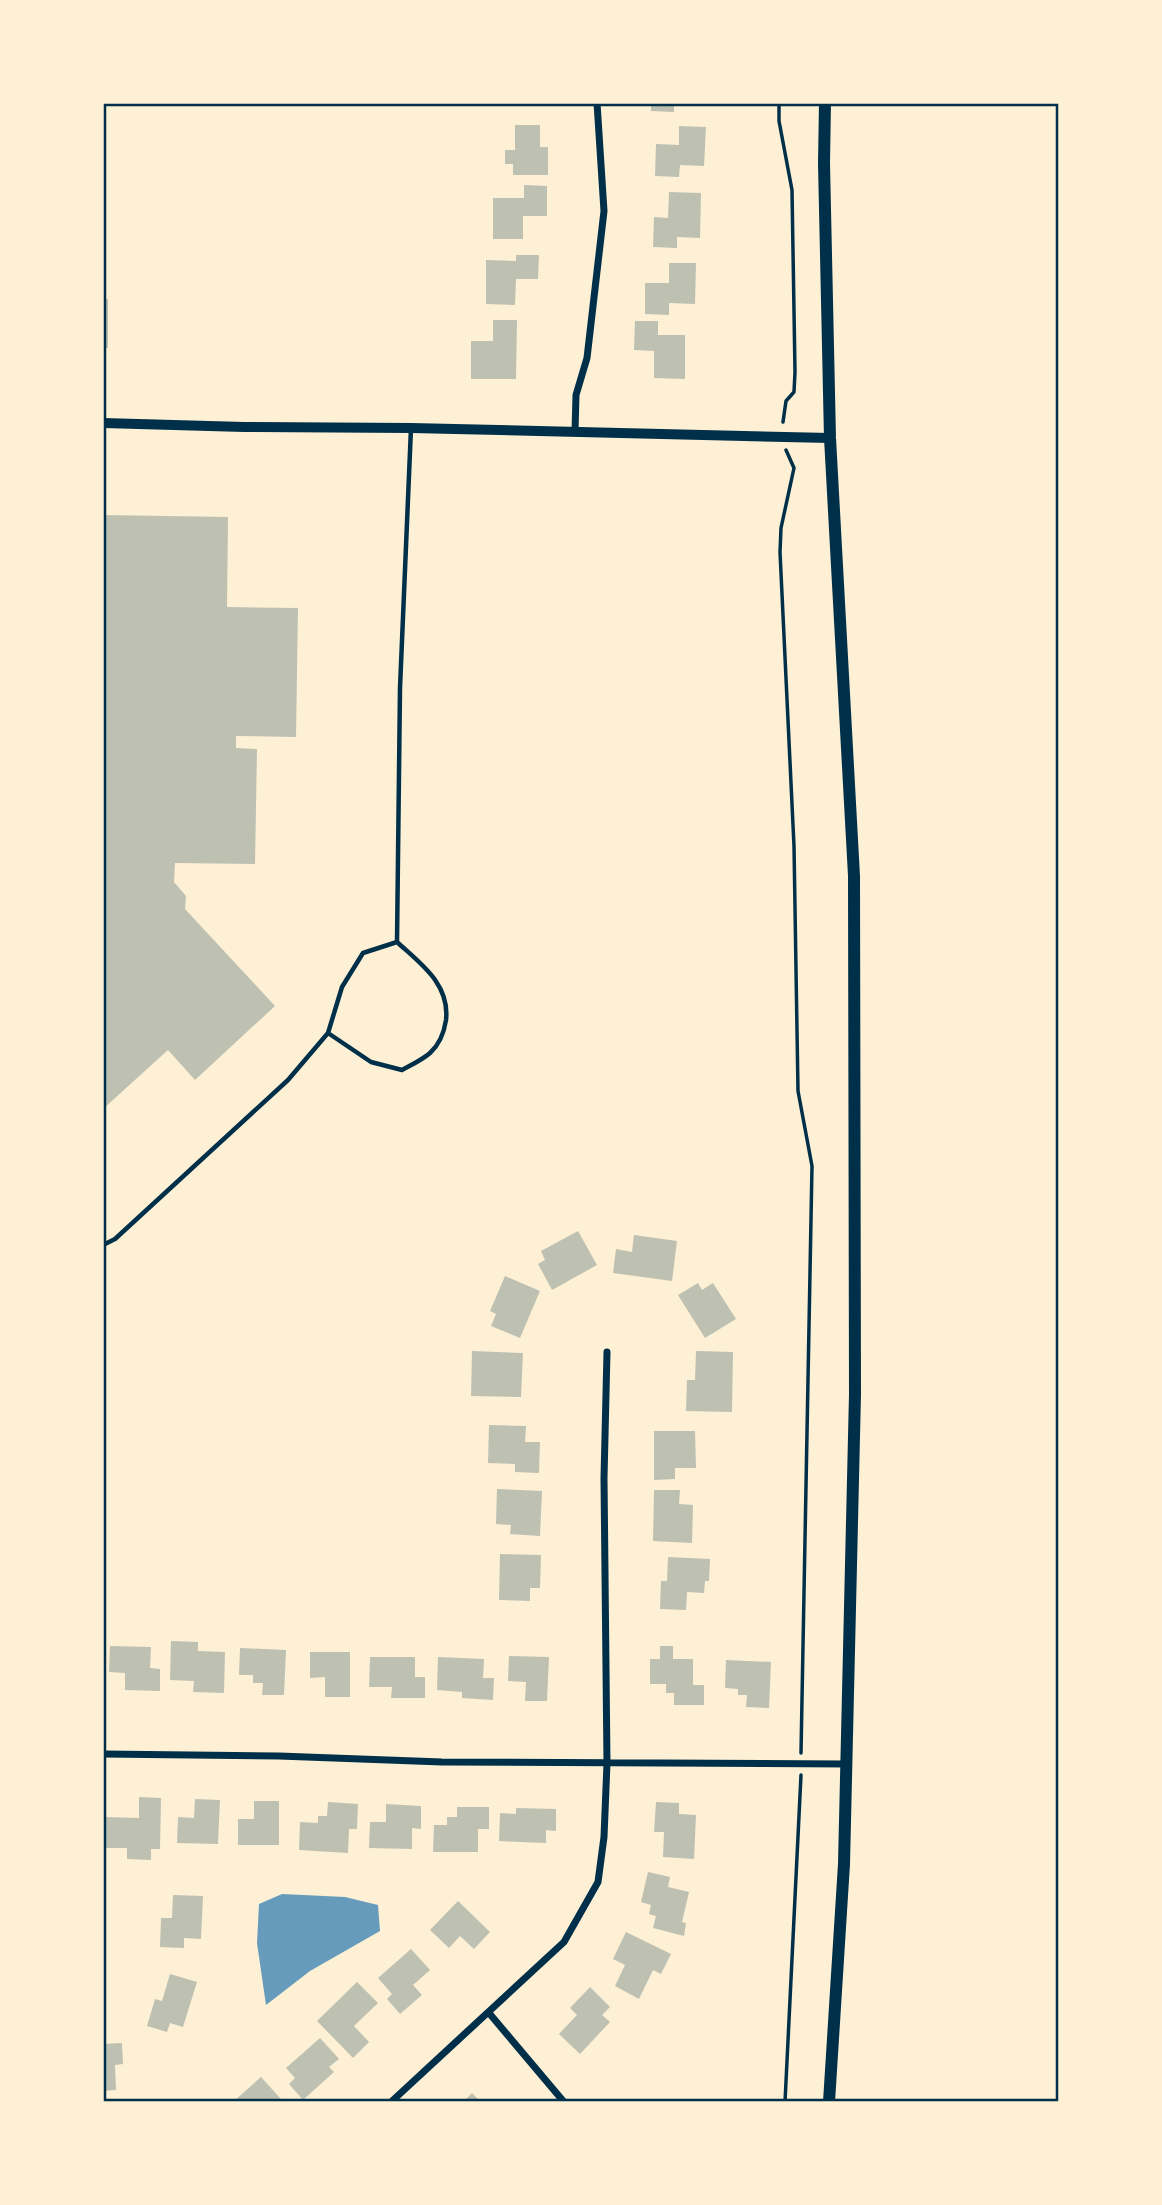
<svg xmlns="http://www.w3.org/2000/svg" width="1162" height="2205" viewBox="0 0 1162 2205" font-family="Roboto,sans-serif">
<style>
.water{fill:#669bbc}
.building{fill:#bec0b2}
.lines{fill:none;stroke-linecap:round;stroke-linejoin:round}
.path{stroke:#003049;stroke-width:3.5}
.service{stroke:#003049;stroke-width:4.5}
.minor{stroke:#003049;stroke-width:7}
.tertiary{stroke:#003049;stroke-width:10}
.secondary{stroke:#003049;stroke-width:12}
.neatline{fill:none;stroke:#003049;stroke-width:2.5}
</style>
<rect width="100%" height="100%" fill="#fdf0d5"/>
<path class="water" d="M282 1894 345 1897 378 1905 380 1931 310 1971 266 2005 257 1943 259 1904Z"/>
<path class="building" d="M651 103H674V112L651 111Z
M515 125H540V147H548V175H513V164H505V150H515Z
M679 126 706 127 704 166 680 165 679 177 655 176 656 144 679 145Z
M524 185 547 186V216H523V239H493V198H524Z
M669 192 701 193 700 238 677 237V248L653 247 654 217 668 218Z
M516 255H539L538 279H516L515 305 486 304V260L516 261Z
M669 263H696L695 304 669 303V315L645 314V283H669Z
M103 299H108V348H103Z
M493 320H517L516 379H471V341H493Z
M635 321H658V335H685V379L654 378V351L634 350Z
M103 515 228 517 227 607 298 608 296 737 236 736V748L257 749 255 864 175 863 174 882 186 896 185 909 275 1006 195 1080 168 1050 103 1109Z
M578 1231 597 1265 552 1290 538 1264 545 1260 541 1251Z
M634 1235 677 1241 672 1281 613 1273 616 1249 632 1252Z
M505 1276 540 1291 520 1338 491 1326 496 1314 490 1311Z
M698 1283 702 1290 713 1283 736 1319 705 1338 678 1295Z
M472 1351 523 1353 521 1397 471 1396Z
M696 1351 733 1352 732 1412 686 1411 687 1380H695Z
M489 1425 526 1426 525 1442H540L539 1473 515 1472V1464L488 1463Z
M654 1431H695L696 1468H675V1479L654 1480Z
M497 1489 542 1491 540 1536 510 1534 511 1525 496 1524Z
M654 1490H680L679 1504 693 1505 692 1543 653 1541Z
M500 1554 541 1555 540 1588H530V1601L499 1600Z
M668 1557 710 1559 709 1581H705L704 1593 687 1592 686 1610 660 1609 661 1581H667Z
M171 1641 198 1642V1651L225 1652 224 1693 193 1692 194 1681 170 1680Z
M110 1646 151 1647 150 1668 160 1669V1691L125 1690V1673L109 1672Z
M660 1646H673V1659H693V1685H704V1705H674V1693H666V1684H650V1659H660Z
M240 1648 286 1650 284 1695H262L263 1683H253V1675H239Z
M310 1652H350V1697H325V1677L310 1678Z
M509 1656 549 1657 547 1701H525L526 1682 508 1681Z
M370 1657H415V1677H425V1698H391L392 1687H369Z
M438 1657 484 1659 483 1678H494L493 1700 462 1698V1692L437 1690Z
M726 1660 771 1662 769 1708 746 1707 747 1695H738V1689L725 1688Z
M139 1797 161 1798 160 1849H151V1860L127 1859V1848H105V1817L139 1818Z
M195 1799 220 1800 218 1844 177 1843 178 1817 194 1818Z
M254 1801H279V1845H238V1819H254Z
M328 1802 358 1804 357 1829H349L348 1853 299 1850 300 1822 318 1823V1816H327Z
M656 1802 679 1803V1814L696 1815 694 1859 663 1857 664 1832H654Z
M386 1804 421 1806V1829L412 1828V1849L369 1848 370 1822H386Z
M457 1807H489V1829H478V1852H433L434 1825H447V1817H457Z
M516 1808 556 1809V1831L546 1830V1843L499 1841 500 1813 516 1814Z
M648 1872 670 1877 668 1887 689 1892 682 1922 686 1923 684 1936 653 1928 656 1916 649 1914 651 1905 641 1902Z
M173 1895 203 1896 201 1939 184 1938V1948L160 1947 161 1918H172Z
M458 1901 490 1932 474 1949 460 1936 449 1948 430 1930Z
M626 1932 671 1954 661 1974 653 1970 639 1999 615 1986 625 1965 613 1959Z
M411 1949 430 1970 413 1985 422 1995 400 2014 387 1999 392 1994 378 1978Z
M170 1974 197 1982 183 2027 170 2023 167 2032 147 2026 155 1999 162 2001Z
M357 1982 378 2003 354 2026 369 2042 353 2058 317 2021Z
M590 1987 610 2007 602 2015 610 2022 580 2054 559 2034 577 2015 570 2008Z
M320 2038 339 2059 329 2067 334 2072 303 2100 289 2084 295 2078 286 2068Z
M122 2043 123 2064 115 2065 116 2090 103 2091V2044Z
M261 2077 281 2099 277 2102H233Z
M472 2093 481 2102H463Z"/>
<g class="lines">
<path class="path" d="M779 103V121L792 190 795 372 794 392 786 401 783 422
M786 450 794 468 781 528 780 552 794 846 798 1091 812 1166 801 1753
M785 2102 801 1775"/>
<path class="service" d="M397 942 400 688 411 428
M103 1245 115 1239 288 1080 328 1033 342 987 363 953 397 942C421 964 450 984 446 1020 444 1033 440 1044 430 1053 422 1060 411 1065 402 1070L371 1062 328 1033"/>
<path class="minor" d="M575 432 576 395 587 358 604 211 597 103
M103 1754 279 1756 442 1762 846 1764
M489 2013 564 2102
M391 2102 564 1942 598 1882 604 1837 607 1763 604 1478 607 1352"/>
<path class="tertiary" d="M103 423 244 427 411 428 830 438"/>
<path class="secondary" d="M825 103 824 163 830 438 854 876 855 1394 844 1864 829 2102"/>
</g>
<rect width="1162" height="2205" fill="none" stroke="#fdf0d5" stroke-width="210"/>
<rect x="105" y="105" width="952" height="1995" class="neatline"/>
</svg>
